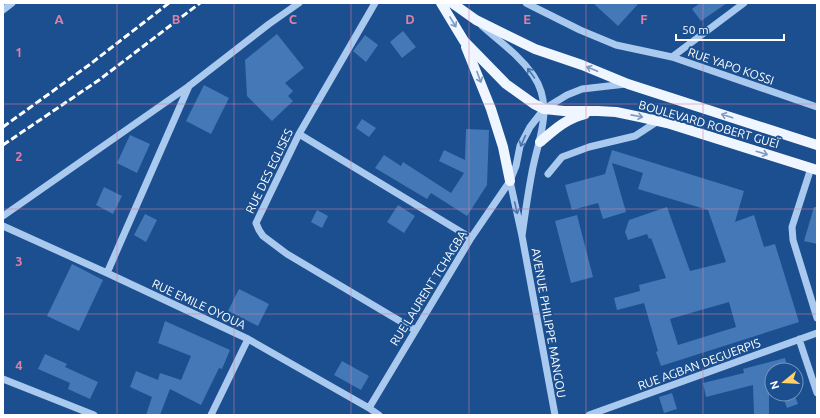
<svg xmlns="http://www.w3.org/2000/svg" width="820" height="418" viewBox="0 0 820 418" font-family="Ubuntu,sans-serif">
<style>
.building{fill:#4478b7;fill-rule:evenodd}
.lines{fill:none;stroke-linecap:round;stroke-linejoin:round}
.minor{stroke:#a9c9ee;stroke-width:7}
.major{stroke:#f0f6ff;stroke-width:10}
.rail{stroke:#fff;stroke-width:3;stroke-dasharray:7 3;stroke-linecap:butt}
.oneway{stroke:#7b9ac1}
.oneway2{stroke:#4674ac}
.grid{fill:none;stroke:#dd80a5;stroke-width:1;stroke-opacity:0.55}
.labels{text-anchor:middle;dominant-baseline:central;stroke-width:4;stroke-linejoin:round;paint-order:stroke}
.street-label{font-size:12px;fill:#fff;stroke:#1b4f8f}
.grid-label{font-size:13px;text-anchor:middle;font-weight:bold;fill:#dd80a5;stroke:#1b4f8f;stroke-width:4;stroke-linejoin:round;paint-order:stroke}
</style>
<rect width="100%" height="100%" fill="#1b4f8f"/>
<path class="building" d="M593 3H639L618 26Z
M700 3H727L701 21 692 9Z
M403 31 416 47 402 58 390 42Z
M277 34 304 68 285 83 293 91 288 96 293 101 272 121 247 96 245 60Z
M365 35 378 45 366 62 353 51Z
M204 85 229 98 211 134 186 121Z
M362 119 376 128 369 137 356 128Z
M466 129 489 130 487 185 467 216 431 193 427 199 375 168 384 155 401 166 403 162 451 193 464 173 439 161 444 150 465 160Z
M130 135 150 144 137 173 117 163Z
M612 150 744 191 735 222 754 215 764 247 775 244 799 322 661 366 656 352 658 351 644 303 617 310 614 298 640 291 639 285 666 278 651 238 649 239 647 234 628 240 625 232 629 220 667 207 690 271 726 262 708 210 638 189 643 173 612 163 626 212 603 219 598 203 572 210 565 185 605 174ZM729 302 736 327 678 345 670 319Z
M104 187 122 196 113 214 96 205Z
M398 205 415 216 404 233 387 222Z
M814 207H817V244L804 241Z
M317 210 328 216 322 228 311 222Z
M145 214 157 220 146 242 134 235Z
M577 215 593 277 571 283 555 221Z
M72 264 103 280 79 331 47 316Z
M239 289 269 304 258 326 228 311Z
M165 321 230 350 222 369 219 368 201 405 170 389 160 415H146L152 397 130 387 136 371 158 380 160 373 181 380 191 356 158 343Z
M45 354 67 364 65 367 98 382 90 399 68 389 70 383 38 369Z
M785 358 788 370H769V415H754L753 385 706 397 703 383 744 373 743 369Z
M342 361 369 376 361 390 334 375Z
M672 393 677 409 664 413 659 397Z
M782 394H794L798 404 787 408Z"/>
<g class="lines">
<path class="minor" d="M375 3 299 134 256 223 259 230 263 236 287 254 415 330
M526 3 580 30 616 45 672 57 817 107
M3 10 12 3
M482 26C500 42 519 55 533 75 555 107 538 139 532 172 528 193 525 214 522 236
M672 57 744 3
M299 134 471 238
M811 168 792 227 793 240 817 318
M548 174 562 157 589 147 635 136 658 121
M510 181 522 236 555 415
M3 216 189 86 269 24 299 3
M3 226 107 273 248 339 369 408 379 415
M107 273 189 86
M799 339 817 393
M3 379 94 415
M369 408 471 238 510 181 516 166 520 146 530 127 544 109 567 95 582 89 626 84
M211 415 248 339
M589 415 817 333"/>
<path class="major" d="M441 3 464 41 506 84 534 104 544 109 564 111H598L616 112 640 117 667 123 817 170
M452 3 476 20 535 49 582 65 628 84 817 145
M466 47 491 109 503 147 510 181
M540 142C554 130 567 118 585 114"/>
<path class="rail" d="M3 127 89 65 169 3
M3 145 99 80 200 3"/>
</g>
<defs><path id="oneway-shaft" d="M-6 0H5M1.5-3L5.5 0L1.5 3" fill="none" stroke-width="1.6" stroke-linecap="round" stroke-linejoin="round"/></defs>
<g class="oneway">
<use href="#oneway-shaft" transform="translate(453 22) rotate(59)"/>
<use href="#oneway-shaft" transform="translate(592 69) rotate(-157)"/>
<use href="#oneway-shaft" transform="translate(479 77) rotate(69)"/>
<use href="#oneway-shaft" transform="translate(637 116) rotate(11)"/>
<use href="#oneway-shaft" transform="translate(727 116) rotate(-162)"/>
<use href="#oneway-shaft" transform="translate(762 153) rotate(17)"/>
</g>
<g class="oneway2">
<use href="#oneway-shaft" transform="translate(531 73) rotate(-126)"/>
<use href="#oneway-shaft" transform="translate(523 141) rotate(114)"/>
<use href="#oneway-shaft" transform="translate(516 208) rotate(77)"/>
</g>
<path class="grid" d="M117 3V415M234 3V415M351 3V415M469 3V415M586 3V415M703 3V415M3 104H817M3 209H817M3 314H817"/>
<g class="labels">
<g class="street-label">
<text transform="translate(731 66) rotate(19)">RUE YAPO KOSSI</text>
<text transform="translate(709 124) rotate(16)">BOULEVARD ROBERT GUEÏ</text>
<text transform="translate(269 171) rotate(-64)">RUE DES EGLISES</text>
<text transform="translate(428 288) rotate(-58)">RUE LAURENT TCHAGBA</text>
<text transform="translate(199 304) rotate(25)">RUE EMILE OYOUA</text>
<text transform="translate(549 323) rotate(80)">AVENUE PHILIPPE MANGOU</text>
<text transform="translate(699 364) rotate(-20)">RUE AGBAN DEGUERPIS</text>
</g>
</g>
<g class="grid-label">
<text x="59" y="24">A</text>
<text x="176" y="24">B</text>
<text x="293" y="24">C</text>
<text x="410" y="24">D</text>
<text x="527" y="24">E</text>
<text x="644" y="24">F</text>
<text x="19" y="57">1</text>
<text x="19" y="161">2</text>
<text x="19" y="266">3</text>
<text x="19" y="370">4</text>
</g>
<rect width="820" height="418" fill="none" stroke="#ffffff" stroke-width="8"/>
<g transform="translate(784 382) rotate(252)"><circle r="19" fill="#1b4f8f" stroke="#7695bc"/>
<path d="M0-3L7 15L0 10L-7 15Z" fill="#ffd166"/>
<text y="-6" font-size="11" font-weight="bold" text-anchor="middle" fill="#ffffff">N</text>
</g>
<path d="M676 34v6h108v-6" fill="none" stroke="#ffffff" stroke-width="2"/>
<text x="682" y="34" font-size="12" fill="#ffffff" stroke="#1b4f8f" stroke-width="3" paint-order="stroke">50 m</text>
</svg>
